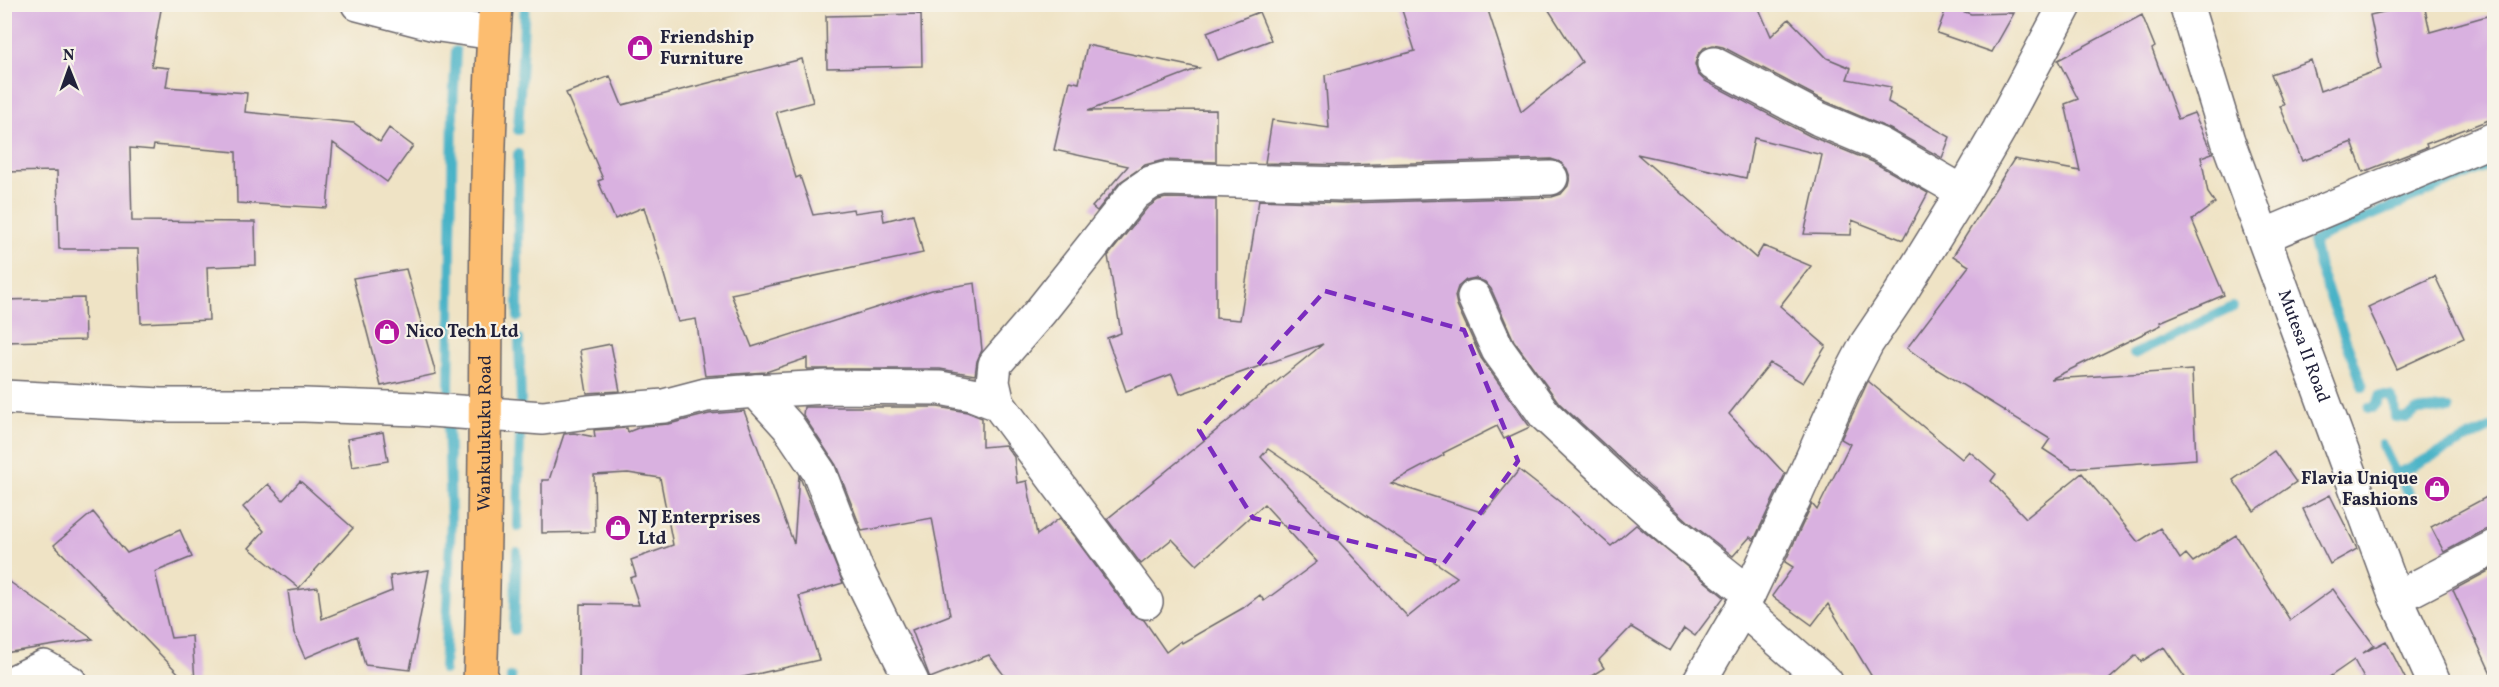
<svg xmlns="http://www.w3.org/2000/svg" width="2499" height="687" viewBox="0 0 2499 687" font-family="Vollkorn,serif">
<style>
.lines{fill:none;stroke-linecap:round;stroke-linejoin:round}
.stream{stroke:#49b3c7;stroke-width:10}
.building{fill:#d9b1e0;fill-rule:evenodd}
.minor-casing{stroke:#6a666b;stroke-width:36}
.major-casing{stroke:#6a666b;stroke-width:36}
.minor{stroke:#fff;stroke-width:33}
.major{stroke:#fcbd6f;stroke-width:33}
.marked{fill:none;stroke:#7b2cbf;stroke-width:4.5;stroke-dasharray:12 8;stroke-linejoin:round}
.labels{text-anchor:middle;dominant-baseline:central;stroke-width:4.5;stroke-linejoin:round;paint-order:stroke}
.poi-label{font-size:18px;font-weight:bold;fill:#22223b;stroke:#f7f3e8;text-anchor:start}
.street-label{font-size:18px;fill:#22223b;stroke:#f7f3e8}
</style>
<rect width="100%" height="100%" fill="#f7f3e8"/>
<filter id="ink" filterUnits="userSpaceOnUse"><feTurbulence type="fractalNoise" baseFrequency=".0167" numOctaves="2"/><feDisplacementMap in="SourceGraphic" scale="12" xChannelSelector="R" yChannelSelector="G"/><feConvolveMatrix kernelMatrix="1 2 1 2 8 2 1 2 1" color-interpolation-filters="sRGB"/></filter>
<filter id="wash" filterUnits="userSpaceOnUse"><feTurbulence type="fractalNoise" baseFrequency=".008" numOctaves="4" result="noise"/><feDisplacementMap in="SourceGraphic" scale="24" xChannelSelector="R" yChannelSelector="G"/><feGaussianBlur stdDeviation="1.35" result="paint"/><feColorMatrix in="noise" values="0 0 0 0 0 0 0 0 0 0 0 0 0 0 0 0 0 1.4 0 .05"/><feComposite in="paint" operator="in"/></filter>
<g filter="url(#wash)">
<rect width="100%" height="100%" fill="#efe3c5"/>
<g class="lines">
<path class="stream" d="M456 18 457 4
M518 130 525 4
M518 154V317
M519 339 521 401
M2134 354 2233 307
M2363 387 2319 267 2313 241 2494 163
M449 388 453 106 456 51
M2369 408H2373L2377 403 2379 396H2390L2394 403 2395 417 2407 418 2418 410 2449 409
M2382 445 2396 474 2413 499
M2396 474 2494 426
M518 526 520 434
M514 630 517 552
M444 670 451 520 448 418
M511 682V677"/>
</g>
<g id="blocks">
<path class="building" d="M4 4H162L151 66 169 68 166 87 247 93 245 112 354 123 380 142 389 128 413 146 387 182 333 143 327 208 237 203 236 152 154 145 153 150 130 148 132 221 255 222 256 265 207 267 209 320 141 323 138 249H59L57 171 4 172Z
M1400 4H1486L1521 112 1582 62 1545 4H1757L1771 36 1789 19 1827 58 1851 68 1847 79 1891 87 1888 102 1950 137 1942 158 1890 129 1827 102 1723 47 1713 45 1704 48 1698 55 1695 64 1698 74 1705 81 1810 136 1873 162 1928 193 1903 240 1852 220 1851 235 1804 234 1822 155 1754 138 1746 178 1637 154 1756 258 1763 246 1811 266 1780 306 1826 346 1803 383 1770 363 1729 414 1785 474 1754 540 1750 537 1733 556 1688 521 1559 403 1514 341 1491 289 1485 282 1475 278 1466 280 1458 287 1455 296 1457 305 1481 358 1530 427 1504 439 1497 426 1443 453 1444 455 1391 483 1484 513 1519 470 1569 509 1611 546 1636 525 1724 597 1695 636 1684 628 1670 651 1631 627 1599 660 1604 668 1582 682H1009L989 655 930 678 912 630 950 615 932 518 862 531 836 465 803 415 804 407H938L967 412 982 418V447L1005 445 1014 457 1017 483 1027 481 1037 535 1060 518 1131 613 1144 620 1166 652 1181 641 1182 643 1243 608 1260 595 1264 601 1317 562 1264 504 1197 565 1172 539 1141 564 1107 519 1323 344 1180 394 1172 374 1126 391 1107 338 1121 333 1108 256 1147 208 1158 200 1166 198 1216 199V318L1240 320 1259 200 1346 203 1552 197 1561 194 1568 186 1570 177 1567 169 1560 162 1551 159 1345 165 1265 163 1272 120 1329 128 1325 75 1415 51ZM1268 449 1457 577 1408 617 1261 457Z
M2419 4H2424L2430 32 2494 14V118L2426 144 2427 147 2363 172 2352 142 2302 161 2280 106 2284 105 2271 74 2311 60 2320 91 2381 69 2370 15Z
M1947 6 1971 14 2014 13 1992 52 1937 33Z
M1259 12 1271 40 1218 60 1207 32Z
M921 14 922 66 827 68 826 16Z
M2142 15 2155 47 2152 49 2178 119 2194 113 2212 153 2201 157 2208 193 2215 203 2192 220 2224 295 2160 322 2161 325 2051 379 2192 370 2196 459 2072 468 2043 449 2050 439 1933 367 1907 348 1969 266 1953 256 2014 159 2080 171 2065 104 2078 99 2058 60Z
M1087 45 1199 68 1088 111 1216 110V162L1164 160 1145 165 1120 182 1097 211 1092 207 1128 166 1054 150 1070 81 1079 83Z
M802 59 813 102 776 112 796 178 800 176 813 215 853 209 854 213 882 209 884 221 913 214 923 253 731 294 752 347 932 290 975 283 982 350 977 361 975 375 940 369H807V358L766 372 705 376 696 319 678 322 644 207 615 219 598 181 603 179 566 93 610 76 622 105Z
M406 269 436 374 381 386 353 278Z
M2435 276 2464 338 2397 369 2368 307Z
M84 298 85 340 4 342V300Z
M611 344 620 391 587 393 580 350Z
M1868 381 1962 459 1969 451 1996 474 1991 481 2026 518 2082 473 2138 542 2160 528 2180 559 2186 554 2193 562 2236 535 2290 620 2333 589 2374 645 2363 653 2386 641 2407 682H2366L2354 660 2322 682H2188L2164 647 2141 662 2136 655 2106 682H1875L1828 604 1812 625 1772 596 1793 567 1785 562 1812 504 1817 510 1850 444 1841 439Z
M744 411 794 544 799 475 843 583 799 596 819 660 721 682H579L580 604 639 605 630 578 636 576 631 560 673 545 660 478 628 473 594 475 595 532 542 533V480H549L564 434 574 433 595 437 594 430 627 428 628 432 643 426 669 424 709 414Z
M383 432 388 461 352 467 347 439Z
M2274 451 2296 482 2254 511 2233 480Z
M300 481 353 528 299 588 249 548 264 531 243 507 268 484 283 500Z
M2494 493V528L2485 530 2444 552 2431 527Z
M2330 495 2357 549 2330 564 2303 509Z
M93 512 127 553 180 530 192 557 155 572 171 638 192 636 195 682H187L54 545Z
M2494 568V680L2453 590Z
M429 570 410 670 365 665 357 636 305 658 294 633 288 591 318 587 322 619 392 591 390 576Z
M4 578 93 639 4 653Z"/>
</g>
</g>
<g filter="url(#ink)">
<use href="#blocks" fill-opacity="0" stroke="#6a666b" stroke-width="1.5"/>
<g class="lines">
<g class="minor-casing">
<g id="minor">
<path d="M358 4 439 25 494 33"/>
<path id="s1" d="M2186 4 2228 141 2396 598 2434 682"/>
<path d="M1714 64 1819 119 1881 145 1963 192"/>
<path d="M2264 236 2494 139"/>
<path d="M1474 297 1498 350 1545 415 1622 487 1676 535 1749 593"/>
<path d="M756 391 826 387 940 388 972 394 998 404 1146 602"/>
<path d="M4 397 161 405H304L417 409 543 418 588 412 664 406 706 395 756 391 788 426 819 472 856 568 912 682"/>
<path d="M998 404 993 382 995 364 1040 312 1134 194 1150 183 1164 179 1345 184 1551 178"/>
<path d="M2396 598 2494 547"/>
<path d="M13 682 44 667 70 682"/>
<path d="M1699 682 1742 608"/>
<path d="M1826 682 1742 608 1794 499 1843 389 1867 343 1900 294 1963 192 1999 130 2066 4"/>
</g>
</g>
<g class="major-casing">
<g id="major">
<path id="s2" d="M480 682C490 457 480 230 496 4"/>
</g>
</g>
<use href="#minor" class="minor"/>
<use href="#major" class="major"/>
</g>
</g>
<path class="marked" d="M1325 291 1464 330 1518 461 1444 563 1253 518 1199 430Z"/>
<defs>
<g id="shop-disc" transform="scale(1.35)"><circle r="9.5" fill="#b5179e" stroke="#f7f3e8"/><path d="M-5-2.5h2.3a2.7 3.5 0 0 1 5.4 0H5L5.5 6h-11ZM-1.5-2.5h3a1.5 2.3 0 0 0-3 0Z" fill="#fff"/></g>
</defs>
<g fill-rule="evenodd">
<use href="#shop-disc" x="640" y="48"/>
<use href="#shop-disc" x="387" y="332"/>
<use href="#shop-disc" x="2437" y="489"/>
<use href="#shop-disc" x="618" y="528"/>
</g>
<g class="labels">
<g class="poi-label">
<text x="660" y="38">Friendship<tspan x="660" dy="21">Furniture</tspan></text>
<text x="406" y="332">Nico Tech Ltd</text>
<text x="2418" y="479" text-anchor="end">Flavia Unique<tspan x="2418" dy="21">Fashions</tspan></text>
<text x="638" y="518">NJ Enterprises<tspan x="638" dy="21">Ltd</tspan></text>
</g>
<g class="street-label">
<text stroke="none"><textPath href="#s1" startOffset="362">Mutesa II Road</textPath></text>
<text stroke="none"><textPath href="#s2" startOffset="249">Wankulukuku Road</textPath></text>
</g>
</g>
<rect width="2499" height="687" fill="none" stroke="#f7f3e8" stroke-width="24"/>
<g transform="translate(69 69) rotate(359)" stroke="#f7f3e8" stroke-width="4.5" paint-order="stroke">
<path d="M0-4.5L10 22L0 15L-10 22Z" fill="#22223b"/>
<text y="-9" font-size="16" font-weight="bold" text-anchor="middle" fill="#22223b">N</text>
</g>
</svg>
